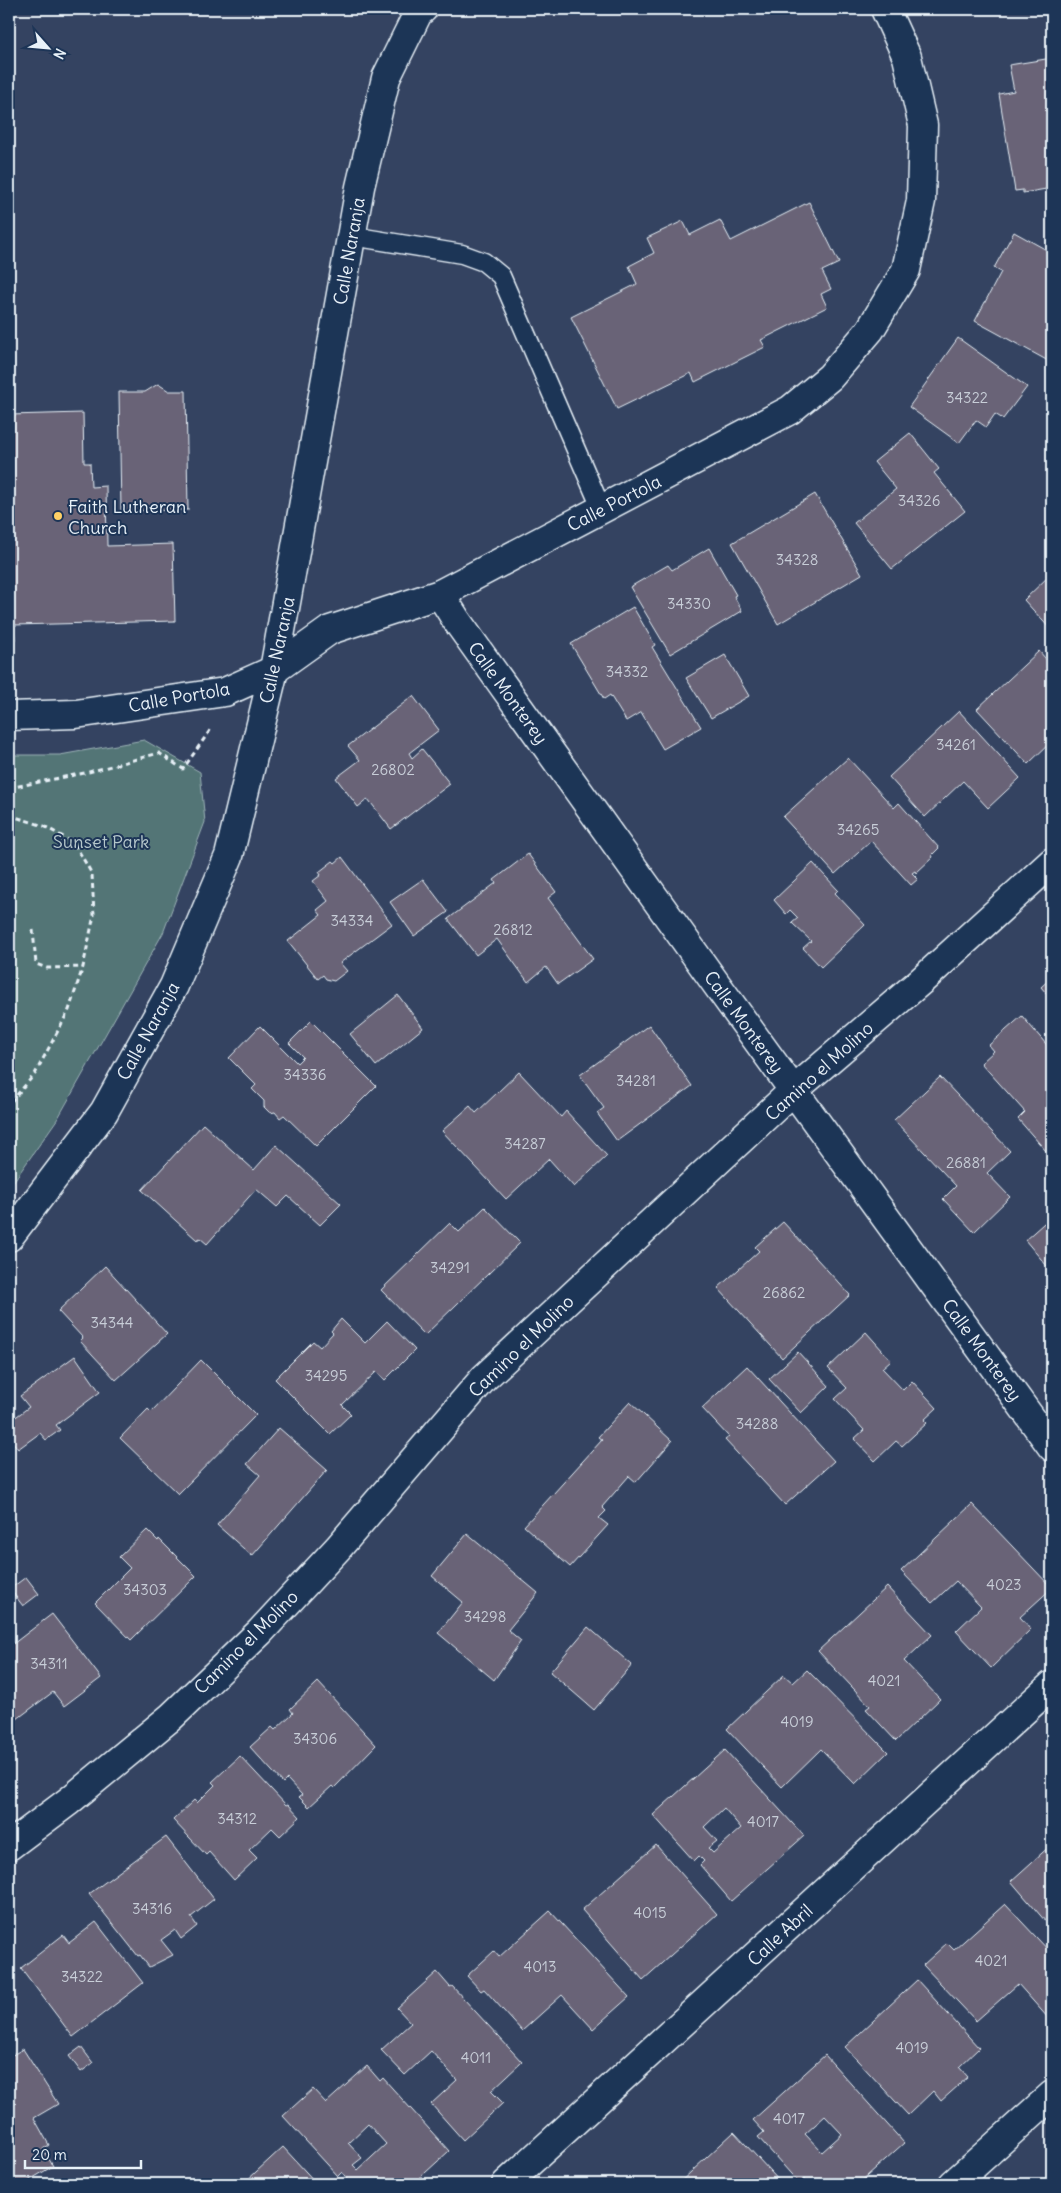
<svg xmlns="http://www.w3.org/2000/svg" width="1061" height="2193" viewBox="0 0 1061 2193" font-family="Delius,sans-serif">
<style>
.green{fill:#527576;stroke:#9db3b7}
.building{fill:#696477;stroke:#e8f1f8;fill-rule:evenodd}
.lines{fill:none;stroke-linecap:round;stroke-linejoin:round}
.service-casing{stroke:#e8f1f8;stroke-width:21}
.minor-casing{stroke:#e8f1f8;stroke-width:31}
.tertiary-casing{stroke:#e8f1f8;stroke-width:31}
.path{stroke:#e8f1f8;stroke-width:3;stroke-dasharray:5 4;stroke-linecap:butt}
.service{stroke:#1d3557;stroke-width:18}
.minor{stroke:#1d3557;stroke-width:28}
.tertiary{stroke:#1d3557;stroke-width:28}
.poi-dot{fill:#ffd166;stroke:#1d3557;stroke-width:2}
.labels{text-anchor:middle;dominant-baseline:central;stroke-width:4;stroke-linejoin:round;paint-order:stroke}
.number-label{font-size:15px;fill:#c8ced8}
.street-label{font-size:18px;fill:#e8f1f8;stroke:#1d3557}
.poi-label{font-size:18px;fill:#e8f1f8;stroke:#1d3557;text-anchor:start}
.park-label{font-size:18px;fill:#b4c6ca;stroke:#1d3557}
</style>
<rect width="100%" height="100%" fill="#344361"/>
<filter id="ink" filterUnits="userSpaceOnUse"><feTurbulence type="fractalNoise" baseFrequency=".02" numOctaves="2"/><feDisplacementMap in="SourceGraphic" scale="10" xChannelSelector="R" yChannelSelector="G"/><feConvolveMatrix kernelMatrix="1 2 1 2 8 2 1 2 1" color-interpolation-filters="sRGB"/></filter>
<g filter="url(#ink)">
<path class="green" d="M144 740 200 772 205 822 163 933 58 1118 9 1188V755H60Z"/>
<path class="building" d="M1052 58V188L1023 193V190L1015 191 999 94 1014 91 1009 65Z
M809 202 839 263 822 271 831 289 821 294 827 307 761 340 765 347 695 382 691 373 617 409 571 317 637 284 629 266 654 253 647 238 683 221 690 235 720 220 731 241Z
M1014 232 1052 253V363L975 321 1001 272 994 268Z
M958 338 1027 387 1003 419 995 414 986 427 976 420 959 443 909 407Z
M158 384 169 391H186L188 510 121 511 119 392H145Z
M83 413 84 463H90L91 487 106 486 107 546 173 544 175 621 14 625 15 640H9V415Z
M910 433 939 469 934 473 965 511 892 569 854 523 896 489 874 462Z
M815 494 862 574 778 624 732 543Z
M709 548 736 595 734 596 742 611 670 654 630 587 668 565 672 570Z
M1052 573V631L1024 600Z
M633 607 655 645 652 647 701 727 663 749 641 712 626 721 610 695 604 699 571 644Z
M1039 651 1052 666V741L1028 764 977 709Z
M725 655 749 696 711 718 686 678Z
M413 696 439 730 409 753 412 758 422 749 450 784 391 829 368 799 358 807 336 778 360 760 348 746Z
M959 711 1020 778 988 808 963 781 925 817 889 777Z
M848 758 894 808 899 803 939 848 932 855 933 857 916 873 915 871 912 873 918 879 911 885 871 841 835 874 783 817Z
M528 854 556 892 548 898 593 959 558 984 546 967 528 982 497 939 476 955 448 919 496 883 494 880Z
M342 857 392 924 340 963 347 971 334 981 326 979 323 975 318 979 288 941 321 915 317 910 328 901 313 881 321 875 319 872 333 861 335 863Z
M813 863 838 890 835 893 865 925 821 967 803 948 811 941 792 923 798 918 790 910 786 914 774 900Z
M423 879 448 912 414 936 390 902Z
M1052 977V1000L1041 987Z
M398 995 423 1028 376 1066 350 1034Z
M1022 1016 1052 1051V1146L1046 1151 1018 1119 1025 1112 981 1063 994 1051 989 1045Z
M311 1021 376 1086 316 1146 284 1115 280 1118 275 1112 270 1113 264 1107V1101L252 1089 256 1085 229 1058 260 1026 297 1063 303 1057 289 1043Z
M649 1025 692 1086 617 1141 597 1113 604 1108 580 1075Z
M519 1072 561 1117 566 1111 607 1156 574 1187 549 1159 506 1199 442 1131 470 1106 476 1113Z
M940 1077 1010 1151 987 1173 1010 1197 974 1232 943 1199 956 1186 894 1120Z
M203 1124 254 1170 276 1145 341 1204 320 1225 288 1196 277 1207 256 1189 207 1244 200 1238 197 1240 142 1190Z
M485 1207 520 1243 425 1335 381 1290 450 1223 459 1232Z
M1052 1216V1272L1025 1240Z
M783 1222 850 1295 782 1358 718 1288 759 1251 755 1247Z
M105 1266 167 1334 116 1380 80 1341 83 1338 58 1311Z
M341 1319 365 1343 387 1321 415 1350 385 1380 376 1372 342 1405 351 1414 330 1434 275 1379 313 1341 320 1347 333 1333 331 1331Z
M866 1332 891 1360 882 1368 903 1390 912 1381 937 1408 924 1420 927 1423 902 1446 896 1441 875 1461 854 1439 864 1430 835 1399 847 1388 828 1368Z
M798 1352 829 1386 801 1413 769 1379Z
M75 1356 100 1392 56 1425 60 1430 46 1440 40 1433 18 1449 9 1437V1422L29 1407 20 1396Z
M201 1360 256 1415 178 1494 120 1438 148 1409 151 1412Z
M747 1366 834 1461 785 1505 725 1440 729 1437 702 1408Z
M630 1402 672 1441 636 1482 629 1476 602 1507 606 1511 599 1518 608 1525 570 1567 524 1526 602 1440 598 1437Z
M279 1428 327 1470 252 1556 217 1525 260 1475 247 1464Z
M972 1504 1052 1588 1020 1617 1031 1629 991 1668 956 1631 981 1607 956 1581 932 1603 901 1571Z
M147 1530 158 1541 159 1539 196 1576 131 1640 95 1603 130 1568 119 1557Z
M467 1534 538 1593 508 1630 521 1641 494 1680 438 1633 463 1602 432 1576Z
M26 1577 39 1594 23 1606 10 1589Z
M887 1587 932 1635 904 1661 940 1699 896 1741 866 1709 870 1706 818 1651Z
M52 1614 101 1678 64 1706 53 1692 9 1725V1647Z
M588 1627 632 1665 594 1710 550 1672Z
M807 1670 888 1752 855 1784 821 1749 782 1787 727 1729 784 1675 793 1683Z
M318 1682 376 1745 334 1788 332 1786 309 1807 299 1797 302 1795 287 1779 283 1783 250 1747 272 1727 275 1730 293 1713 290 1709Z
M725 1750 804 1836 731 1901 700 1865 704 1861 699 1856 694 1861 653 1815ZM724 1808 741 1828 713 1853 708 1848 717 1841 704 1827Z
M240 1756 286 1805 288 1804 300 1817 280 1836 272 1828 249 1850 257 1858 234 1880 209 1852 206 1855 173 1820 194 1800 197 1803 215 1785 212 1782Z
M166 1837 214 1899 191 1917 197 1926 181 1939 175 1930 161 1940 173 1955 149 1967 140 1955 138 1956 89 1894Z
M1052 1844V1929L1011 1881Z
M656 1845 717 1914 643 1980 582 1910Z
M1005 1904 1052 1954V2016L1049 2019 1018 1984 976 2021 923 1965 947 1943 954 1950Z
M550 1911 629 1997 593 2029 562 1995 522 2031 484 1989 481 1991 467 1976 494 1951 499 1957Z
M96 1922 143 1983 73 2037 21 1968 63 1935 69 1943Z
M437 1972 450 1987 452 1986 522 2062 491 2091 503 2103 463 2140 431 2104 457 2080 431 2051 405 2075 381 2050 411 2023 397 2008Z
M917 1980 979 2048 959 2067 968 2077 941 2101 933 2091 908 2115 845 2047Z
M81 2047 93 2063 81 2072 69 2056Z
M23 2049 58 2104 34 2118 49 2145 43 2149 53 2166 23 2184H12L9 2178V2057Z
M825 2055 904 2143 858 2184H809L804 2178 799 2183 758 2137 764 2132 753 2120ZM825 2116 842 2134 822 2152 805 2134Z
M367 2066 380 2081 383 2078 449 2151 413 2184H345L343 2183 347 2179 342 2172 338 2176 283 2116 313 2089 326 2103ZM368 2124 386 2144 358 2170 353 2165 362 2158 348 2143Z
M734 2132 782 2184H678Z
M283 2147 317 2184H243Z"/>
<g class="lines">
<g class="service-casing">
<path id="service" d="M352 236 462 254 484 262 501 276 602 510"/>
</g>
<g class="minor-casing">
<path id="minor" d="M9 716 76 714 225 692 274 670 330 630 440 594 790 410 830 377 870 330 906 270 921 201 923 125 907 57 885 9
M506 2184 1052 1685
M953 2184 1052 2095"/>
</g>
<g class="tertiary-casing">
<path id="tertiary" d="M440 594 457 621 717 985 1052 1447
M9 1237 104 1112 174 986 229 856 274 670 360 187 386 78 418 13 423 9
M9 1846 69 1801 171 1717 260 1632 338 1548 484 1378 793 1091 921 981 1052 862"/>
</g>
<path class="path" d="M9 788 85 773 159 753 183 769 211 729
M9 815 44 826 74 843 92 874 94 915 83 967 69 1010 35 1074 9 1104
M33 930 36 964 47 968 83 967"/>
<use href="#service" class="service"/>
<use href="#minor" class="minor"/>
<use href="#tertiary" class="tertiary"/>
</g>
</g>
<circle class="poi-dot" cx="58" cy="516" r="5"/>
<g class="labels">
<g class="number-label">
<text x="967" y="397">34322</text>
<text x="919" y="500">34326</text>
<text x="797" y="559">34328</text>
<text x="689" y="603">34330</text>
<text x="627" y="671">34332</text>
<text x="956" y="744">34261</text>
<text x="393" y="769">26802</text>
<text x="858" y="829">34265</text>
<text x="352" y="920">34334</text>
<text x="513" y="929">26812</text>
<text x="305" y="1074">34336</text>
<text x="636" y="1080">34281</text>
<text x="525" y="1143">34287</text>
<text x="966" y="1162">26881</text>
<text x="450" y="1267">34291</text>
<text x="784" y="1292">26862</text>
<text x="112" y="1322">34344</text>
<text x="326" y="1375">34295</text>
<text x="757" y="1423">34288</text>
<text x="1004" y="1584">4023</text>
<text x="145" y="1589">34303</text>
<text x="485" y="1616">34298</text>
<text x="49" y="1663">34311</text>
<text x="884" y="1680">4021</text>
<text x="797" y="1721">4019</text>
<text x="315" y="1738">34306</text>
<text x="237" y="1818">34312</text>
<text x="763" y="1821">4017</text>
<text x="152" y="1908">34316</text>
<text x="650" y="1912">4015</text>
<text x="991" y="1960">4021</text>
<text x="540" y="1966">4013</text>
<text x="82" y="1976">34322</text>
<text x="912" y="2047">4019</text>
<text x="476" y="2057">4011</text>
<text x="789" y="2118">4017</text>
</g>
<g class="street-label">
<text transform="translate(349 251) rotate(-80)">Calle Naranja</text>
<text transform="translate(614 503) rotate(-27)">Calle Portola</text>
<text transform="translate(277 650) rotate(-78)">Calle Naranja</text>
<text transform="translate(508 693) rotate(54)">Calle Monterey</text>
<text transform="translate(179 697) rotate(-10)">Calle Portola</text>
<text transform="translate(744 1022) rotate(54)">Calle Monterey</text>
<text transform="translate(148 1031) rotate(-61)">Calle Naranja</text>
<text transform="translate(819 1071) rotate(-42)">Camino el Molino</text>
<text transform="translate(521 1346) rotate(-44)">Camino el Molino</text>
<text transform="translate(982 1350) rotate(54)">Calle Monterey</text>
<text transform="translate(246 1642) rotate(-45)">Camino el Molino</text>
<text transform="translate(780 1935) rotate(-43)">Calle Abril</text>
</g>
<g class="poi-label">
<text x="68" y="506">Faith Lutheran<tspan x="68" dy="21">Church</tspan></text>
</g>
<g class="park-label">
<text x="101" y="841">Sunset Park</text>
</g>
</g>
<rect width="1061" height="2193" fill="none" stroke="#1d3557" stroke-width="30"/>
<rect x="15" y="15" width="1031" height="2163" fill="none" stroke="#e8f1f8" stroke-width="2" filter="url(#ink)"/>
<g transform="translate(48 48) rotate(117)" stroke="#1d3557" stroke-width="4" paint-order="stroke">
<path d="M0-4L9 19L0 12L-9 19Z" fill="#e8f1f8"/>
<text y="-8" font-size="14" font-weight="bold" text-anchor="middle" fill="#e8f1f8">N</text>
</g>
<path d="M25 2160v8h116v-8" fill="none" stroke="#e8f1f8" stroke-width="2.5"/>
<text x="32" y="2160" font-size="15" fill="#e8f1f8" stroke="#1d3557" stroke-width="4" paint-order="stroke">20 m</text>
</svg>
